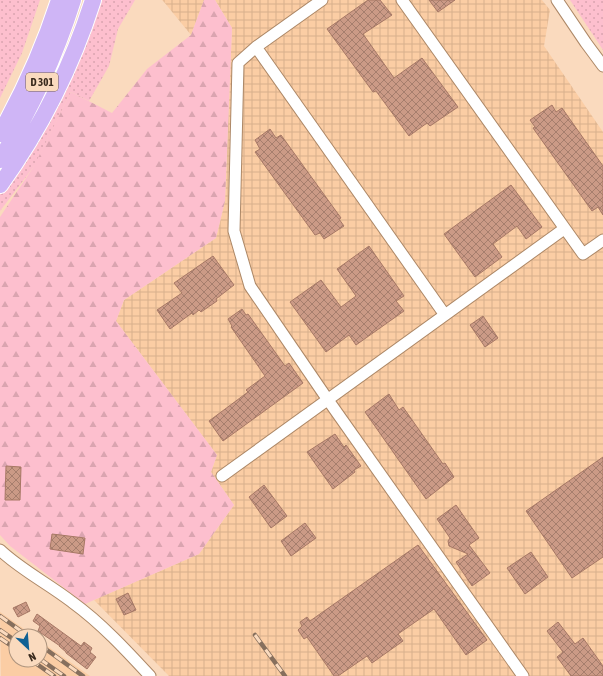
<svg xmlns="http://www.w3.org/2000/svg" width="603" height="676" viewBox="0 0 603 676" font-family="'Asap Condensed',sans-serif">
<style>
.built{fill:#fbcda4}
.industrial{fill:url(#industrial-grid)}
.grass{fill:url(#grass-dots)}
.forest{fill:url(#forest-firs)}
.building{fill:url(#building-cross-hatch);stroke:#a77865}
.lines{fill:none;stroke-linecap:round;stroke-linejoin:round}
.minor-casing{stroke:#ad8867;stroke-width:13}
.highway-casing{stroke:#fff;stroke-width:18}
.minor{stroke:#fff;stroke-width:11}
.highway{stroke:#cfb5f6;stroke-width:16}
.rail-casing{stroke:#866f5d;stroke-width:4.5}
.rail{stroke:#fadabe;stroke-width:3;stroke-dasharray:9;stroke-linecap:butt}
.labels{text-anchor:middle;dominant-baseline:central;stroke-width:4;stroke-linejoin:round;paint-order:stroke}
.shield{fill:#fadabe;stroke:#745f4d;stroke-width:1}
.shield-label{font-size:11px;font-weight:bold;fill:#3a2a1d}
</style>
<defs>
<pattern id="industrial-grid" width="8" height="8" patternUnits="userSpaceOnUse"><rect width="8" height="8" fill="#fbcda4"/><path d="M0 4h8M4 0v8" fill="none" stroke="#d8b08d"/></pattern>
<pattern id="grass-dots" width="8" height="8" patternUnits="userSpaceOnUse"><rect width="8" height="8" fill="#fdbfce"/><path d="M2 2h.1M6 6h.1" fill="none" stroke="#daa4b0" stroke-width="1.8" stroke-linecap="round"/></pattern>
<pattern id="forest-firs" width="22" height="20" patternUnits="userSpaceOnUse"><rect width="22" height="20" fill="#fdbfce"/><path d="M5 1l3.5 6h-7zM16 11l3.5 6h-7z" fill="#daa4b0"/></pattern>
<pattern id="building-cross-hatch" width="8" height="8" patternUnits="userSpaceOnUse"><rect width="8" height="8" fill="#cb9a86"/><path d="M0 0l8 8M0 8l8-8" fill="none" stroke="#a67e6d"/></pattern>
</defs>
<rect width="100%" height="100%" fill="#fadabe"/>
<path class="built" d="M0 612 34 636H16V660H40V641L90 676H1Z"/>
<path class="industrial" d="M162 0H204L191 35 164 2Z
M215 0H542L550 10 544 46 603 132V676H169L94 600 199 554 234 505 211 472 217 455 116 321 124 300 216 238 225 201 232 28Z"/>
<path class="grass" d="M0 0H40L22 53 0 98Z
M97 0H135L118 29 109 66 89 101 71 92 35 165 0 211V194L30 151Z
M570 0H603V50Z"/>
<path class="forest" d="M204 0H215L232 28 225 201 216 238 124 300 116 321 217 455 211 472 234 505 199 554 85 604 10 546 0 535V217L34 166 71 92 112 113 147 69 191 35Z"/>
<path class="building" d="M368 0H380L392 15 363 34 394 78 422 58 458 107 430 126 427 123 409 136 376 91 373 92 327 29Z
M429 0H455L438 12Z
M552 105 556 112 562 108 603 166V215L598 207 592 211 533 128 535 127 530 120Z
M270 129 276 138 281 135 341 218 339 219 344 226 324 239 320 233 315 235 255 152 260 149 255 140Z
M511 185 542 227 526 239 517 226 493 244 502 257 475 277 444 234Z
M369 246 404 296 396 301 404 311 356 345 349 335 326 352 290 302 321 280 341 307 356 296 337 269Z
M213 256 234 285 216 299 217 301 201 312 199 310 193 315 192 313 170 329 157 310 182 293 174 283Z
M242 309 246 315 248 314 285 366 289 363 303 383 223 441 209 421 248 392 246 390 265 376 231 327 232 326 228 319Z
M483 316 498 338 485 347 470 325Z
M389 394 399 410 403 407 443 464 445 463 454 477 426 499 365 412Z
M335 434 344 447 346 445 361 466 354 470 355 472 333 489 307 452Z
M603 457V557L572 578 526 511Z
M6 466 21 467 20 500H5Z
M264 485 287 516 271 528 249 497Z
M456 505 479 538 469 545 490 573 472 586 456 562 468 554 449 546 448 541 450 538 437 519Z
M305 523 316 538 291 556 281 541Z
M52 534 85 538 83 554 50 549Z
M418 545 487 640 466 655 434 609 398 634 403 641 372 663 367 656 338 676H334L307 637 304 639 298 630 302 626 300 622 307 617 310 621Z
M531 552 548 577 525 594 507 568Z
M128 593 136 610 124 615 116 599Z
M26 602 30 611 18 617 13 608Z
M37 614 81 646 84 642 92 648 90 652 96 657 87 669 66 653V652L59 646H60L38 631 40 626 33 621Z
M558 622 575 644 583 638 603 666V676H571L557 657 563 652 547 631Z"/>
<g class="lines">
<g class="minor-casing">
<path id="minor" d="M322 0 256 47 238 63 234 231 250 286 328 400 523 676
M402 0 583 254 603 240
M557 0 586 43 603 66
M256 47 445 315
M222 476 564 229
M0 550C21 570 49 584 72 602 101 623 126 650 150 676"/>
</g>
<g class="highway-casing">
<path id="highway" d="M0 134C24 91 44 47 59 0
M0 160C31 109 55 57 73 0
M0 185C41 128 72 66 93 0"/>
</g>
<use href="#minor" class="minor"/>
<use href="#highway" class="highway"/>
<g class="rail-casing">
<path id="rail" d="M0 616 28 636
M0 630 16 641
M255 635 285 676
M0 638 16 649
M40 645 83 676
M40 659 64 676
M31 660 54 676"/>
</g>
<use href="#rail" class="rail"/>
</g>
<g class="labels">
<rect class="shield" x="26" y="73" width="32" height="18" rx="3"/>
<g class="shield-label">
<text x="42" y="82">D 301</text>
</g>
</g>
<g transform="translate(28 648) rotate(154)"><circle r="19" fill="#fadabe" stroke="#ad947e"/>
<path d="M0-3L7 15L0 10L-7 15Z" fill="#116194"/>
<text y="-6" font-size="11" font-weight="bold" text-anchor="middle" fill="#3a2a1d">N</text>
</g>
</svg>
